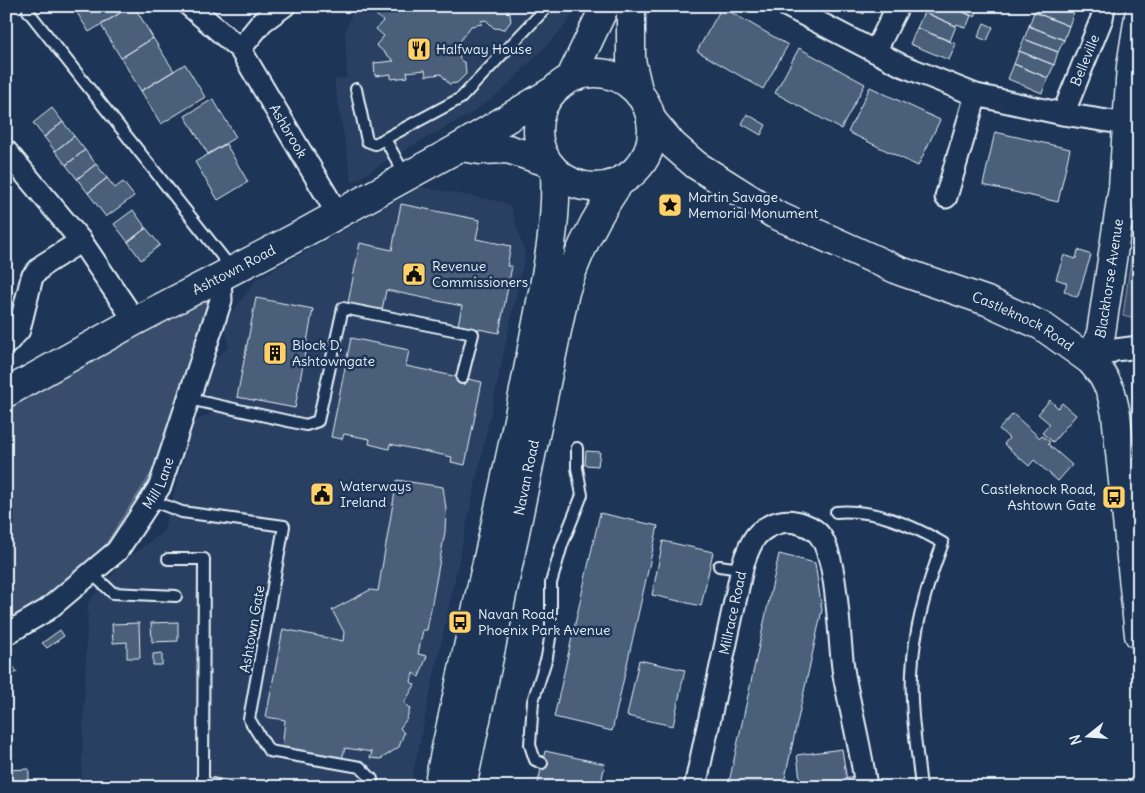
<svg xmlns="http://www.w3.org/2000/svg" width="1145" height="793" viewBox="0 0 1145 793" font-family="Delius,sans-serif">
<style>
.built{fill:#2a4162}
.green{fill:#374d6c;stroke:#909fb2}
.building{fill:#495e7a;stroke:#e8f1f8}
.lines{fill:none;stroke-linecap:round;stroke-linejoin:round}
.lane-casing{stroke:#e8f1f8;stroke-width:14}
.street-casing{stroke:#e8f1f8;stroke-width:25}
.secondary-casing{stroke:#e8f1f8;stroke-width:31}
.lane{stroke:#1d3557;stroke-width:10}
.street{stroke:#1d3557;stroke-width:21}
.secondary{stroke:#1d3557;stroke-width:28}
.labels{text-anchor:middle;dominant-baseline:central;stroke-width:5;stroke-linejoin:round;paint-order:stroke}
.poi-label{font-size:14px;fill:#e8f1f8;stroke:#1d3557;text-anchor:start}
.street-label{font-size:14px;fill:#e8f1f8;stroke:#1d3557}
</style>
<rect width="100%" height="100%" fill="#1d3557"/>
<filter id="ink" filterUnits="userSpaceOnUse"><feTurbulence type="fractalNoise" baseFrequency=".02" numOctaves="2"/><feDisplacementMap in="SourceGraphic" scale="10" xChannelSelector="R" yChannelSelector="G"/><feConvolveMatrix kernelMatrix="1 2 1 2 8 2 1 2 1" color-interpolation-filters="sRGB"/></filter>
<g filter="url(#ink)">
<path class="built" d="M355 6H579L562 29 502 91 470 114 394 156 352 183 334 80 347 77 345 32Z
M421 187 503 202 511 208 525 254 410 787H81L88 603 123 562 163 532 194 422 212 412 204 389 213 361 229 347 224 323 257 279Z"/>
<path class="green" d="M1139 203V320L1123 316Z
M212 285 196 351 163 455 99 555 31 613 6 626V408Z
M1139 377V481L1132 381Z"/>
<path class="building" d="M73 6H116L120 13 89 32Z
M131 6H134L153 38 121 58 101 25Z
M384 6H505L509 10 511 21 505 29 494 28 486 20 481 21 482 24 471 26 458 44 460 60 465 63 466 74 457 83 449 84 441 74 426 76 425 70 407 72 408 77 391 79V74L375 76 374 63 394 61 376 45 384 36 376 29 383 21 376 15Z
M845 6H867L864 14Z
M926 6H951L971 16 966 28 957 24 956 26 924 12Z
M951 6H979L975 17Z
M1037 6H1060L1074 12 1069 26 1034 12Z
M722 7 788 45 763 89 697 51Z
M924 12 956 26 950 41 917 28Z
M1034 12 1069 26 1064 40 1029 26Z
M984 23 993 27 987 41 978 37Z
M1029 26 1064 40 1058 52 1024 39Z
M917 28 956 44 949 60 910 44Z
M153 38 174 71 141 91 121 58Z
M1024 39 1058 52 1054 65 1019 51Z
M799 48 865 84 841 129 775 93Z
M1019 51 1054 65 1048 78 1014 64Z
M185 64 205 97 161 124 141 91Z
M1014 64 1048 78 1042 93 1008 79Z
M870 87 940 120 918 166 848 132Z
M213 99 236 137 208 154 185 116Z
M52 108 63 122 44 137 33 123Z
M747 114 766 125 761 135 742 124Z
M63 122 74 136 55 151 44 137Z
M995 132 1070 149 1058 202 983 185Z
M74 136 85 150 66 165 55 151Z
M226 144 248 182 218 200 195 162Z
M85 150 96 164 77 179 66 165Z
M96 164 107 178 88 193 77 179Z
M107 178 115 188 123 182 134 196 106 217 88 193Z
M401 204 480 220 476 239 511 246 507 266H512L499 333 458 325 462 306 386 290 382 310 348 303 360 243 392 250Z
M133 210 146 228 128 242 114 224Z
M146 228 160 245 141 260 128 242Z
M6 248 13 261 6 265Z
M1078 250 1091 255 1078 296 1076 297 1064 291 1067 283 1056 279 1064 255 1076 259Z
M256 298 313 309 295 408 237 397Z
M351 338 409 350 406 366 482 382 465 465 451 462 452 457 390 444 389 449 369 444 370 439 344 434 342 439 331 437Z
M1050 400 1058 408 1062 403 1076 415 1053 442 1042 433 1050 424 1038 414Z
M1013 414 1040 438 1042 436 1050 442 1048 444 1072 465 1058 481 1034 460 1029 466 1004 444 1009 438 999 429Z
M586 451 600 452 598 466 585 465Z
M397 480 443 487 446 509 445 532 427 630H423L418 654 427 656 419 677 413 673 411 682 415 685 404 703 410 709 406 720 400 728 404 733 399 747 381 759 370 758 372 752 345 748 342 759 282 750 285 720 266 717 283 629 343 641 344 632 332 610 370 590 378 591Z
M600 513 658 526 612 731 554 717Z
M663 541 713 552 701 606 652 595Z
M779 554 815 563 822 610 783 787H728Z
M178 622V641L152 642 151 623Z
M139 623 140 658H127V642L113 643 112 624Z
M60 630 64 636 47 648 42 643Z
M162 653V665H153V654Z
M639 660 685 670 673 726 627 716Z
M12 664 17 672 10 676 6 668Z
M842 749 848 787H801L797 755Z
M545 751 605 764 600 787H537Z
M29 769V787H6V770Z
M614 782 635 787H613Z"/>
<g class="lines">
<g class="lane-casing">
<path id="lane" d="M28 11 232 269
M356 89 367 141 375 144 461 98 548 6
M385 139 405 175
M189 399 306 425 318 421 343 308 473 334 462 378
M151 500 182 512 284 526 249 719 269 751 360 767 372 779 371 787
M836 512C874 509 910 524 943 543 927 584 914 628 912 672 910 711 917 749 921 787
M168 559H204L203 782 227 787
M719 566 741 569
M91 573 113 593 176 596
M542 763 535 760 530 745 533 701 547 657 551 632V583L562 545 582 495 577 468V448
M848 784 866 781"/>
</g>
<g class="street-casing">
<g id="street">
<path id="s1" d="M190 6 240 49 337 213"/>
<path d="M787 6 901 65 976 95 1063 114 1127 124"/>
<path d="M240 49 262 22 284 6"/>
<path d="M876 50 898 6"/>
<path id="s2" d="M1063 114 1102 18 1104 6"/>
<path d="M6 151 81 241 135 321"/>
<path d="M946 197 976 95"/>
<path d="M6 344 19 330 32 277 43 265 81 241"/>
<path d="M1091 361 1115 350 1139 347"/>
<path id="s3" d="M6 634 47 610 117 551 160 486 221 300 220 275"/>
<path id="s4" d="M695 787 743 564C751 541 756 528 781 522 794 519 814 526 821 537 839 566 838 639 844 675 851 712 861 749 866 787"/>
</g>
</g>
<g class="secondary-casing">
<g id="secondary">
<path d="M631 6V60L639 94"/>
<circle cx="595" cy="130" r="57"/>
<path d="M571 77 605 6"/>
<path id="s5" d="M651 119 673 145 696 165 774 214 900 271 987 301 1042 326 1091 361 1103 376 1111 392 1116 414 1139 635"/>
<path d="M460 147 480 150 508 149 547 162"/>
<path id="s6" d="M1091 361 1101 333 1123 187 1131 66 1139 16"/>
<path id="s7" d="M6 393 135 321 293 239 460 147 551 92"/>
<path d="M438 787C467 642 504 499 531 354 542 293 558 232 555 171"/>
<path id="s8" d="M462 787 565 292C578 250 596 216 621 180"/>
</g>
</g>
<use href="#lane" class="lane"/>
<use href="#street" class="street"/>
<use href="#secondary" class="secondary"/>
</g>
</g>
<defs>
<g id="restaurant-square" transform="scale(1.25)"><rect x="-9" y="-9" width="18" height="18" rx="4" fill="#ffd166" stroke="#1d3557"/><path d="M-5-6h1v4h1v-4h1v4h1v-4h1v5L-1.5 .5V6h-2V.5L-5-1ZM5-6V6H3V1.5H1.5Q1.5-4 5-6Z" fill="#111"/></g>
<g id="sight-square" transform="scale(1.25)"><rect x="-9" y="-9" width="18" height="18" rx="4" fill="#ffd166" stroke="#1d3557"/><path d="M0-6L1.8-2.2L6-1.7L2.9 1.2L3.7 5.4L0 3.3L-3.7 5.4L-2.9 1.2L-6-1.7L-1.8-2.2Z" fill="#111"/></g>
<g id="civic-square" transform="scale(1.25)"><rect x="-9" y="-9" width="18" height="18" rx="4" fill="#ffd166" stroke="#1d3557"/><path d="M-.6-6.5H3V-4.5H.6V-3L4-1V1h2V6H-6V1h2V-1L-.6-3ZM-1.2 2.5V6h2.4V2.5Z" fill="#111"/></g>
<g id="building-square" transform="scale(1.25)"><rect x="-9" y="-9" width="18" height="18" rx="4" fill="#ffd166" stroke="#1d3557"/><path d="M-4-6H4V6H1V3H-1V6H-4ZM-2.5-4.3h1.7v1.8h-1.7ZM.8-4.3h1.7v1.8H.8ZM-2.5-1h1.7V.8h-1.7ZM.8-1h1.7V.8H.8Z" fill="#111"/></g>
<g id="bus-square" transform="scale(1.25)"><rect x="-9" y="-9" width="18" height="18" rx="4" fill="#ffd166" stroke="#1d3557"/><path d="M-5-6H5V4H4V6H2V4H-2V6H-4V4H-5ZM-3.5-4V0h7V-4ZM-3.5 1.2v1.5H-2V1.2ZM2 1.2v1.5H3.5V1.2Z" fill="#111"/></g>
</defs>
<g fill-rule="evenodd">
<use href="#restaurant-square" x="419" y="49"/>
<use href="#sight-square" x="670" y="205"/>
<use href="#civic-square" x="414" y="274"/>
<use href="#building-square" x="275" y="353"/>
<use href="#civic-square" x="322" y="494"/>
<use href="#bus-square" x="1114" y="497"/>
<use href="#bus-square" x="460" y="622"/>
</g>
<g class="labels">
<g class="poi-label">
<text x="436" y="49">Halfway House</text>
<text x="688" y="197">Martin Savage<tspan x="688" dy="16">Memorial Monument</tspan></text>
<text x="432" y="266">Revenue<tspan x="432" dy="16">Commissioners</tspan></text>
<text x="292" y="345">Block D,<tspan x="292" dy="16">Ashtowngate</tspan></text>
<text x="340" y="486">Waterways<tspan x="340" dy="16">Ireland</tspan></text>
<text x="1096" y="489" text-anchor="end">Castleknock Road,<tspan x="1096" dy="16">Ashtown Gate</tspan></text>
<text x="478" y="614">Navan Road,<tspan x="478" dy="16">Phoenix Park Avenue</tspan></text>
</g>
<g class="street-label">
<text stroke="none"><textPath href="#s2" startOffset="58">Belleville</textPath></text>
<text stroke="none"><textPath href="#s1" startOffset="161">Ashbrook</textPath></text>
<text stroke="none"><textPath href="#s7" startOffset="259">Ashtown Road</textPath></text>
<text stroke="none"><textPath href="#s6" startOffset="85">Blackhorse Avenue</textPath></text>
<text stroke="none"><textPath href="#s5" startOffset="428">Castleknock Road</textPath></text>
<text stroke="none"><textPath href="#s8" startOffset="316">Navan Road</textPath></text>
<text stroke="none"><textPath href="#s3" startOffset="219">Mill Lane</textPath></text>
<text stroke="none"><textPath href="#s4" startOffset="178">Millrace Road</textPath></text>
<text transform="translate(252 629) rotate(-80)">Ashtown Gate</text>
</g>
</g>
<rect width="1145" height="793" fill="none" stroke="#1d3557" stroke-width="25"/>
<rect x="12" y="12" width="1120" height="768" fill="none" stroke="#e8f1f8" stroke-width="2" filter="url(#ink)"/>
<g transform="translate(1088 736) rotate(253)" stroke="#1d3557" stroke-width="4" paint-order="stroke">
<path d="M0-4L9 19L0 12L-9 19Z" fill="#e8f1f8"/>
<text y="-8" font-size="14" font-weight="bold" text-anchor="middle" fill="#e8f1f8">N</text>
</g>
</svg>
